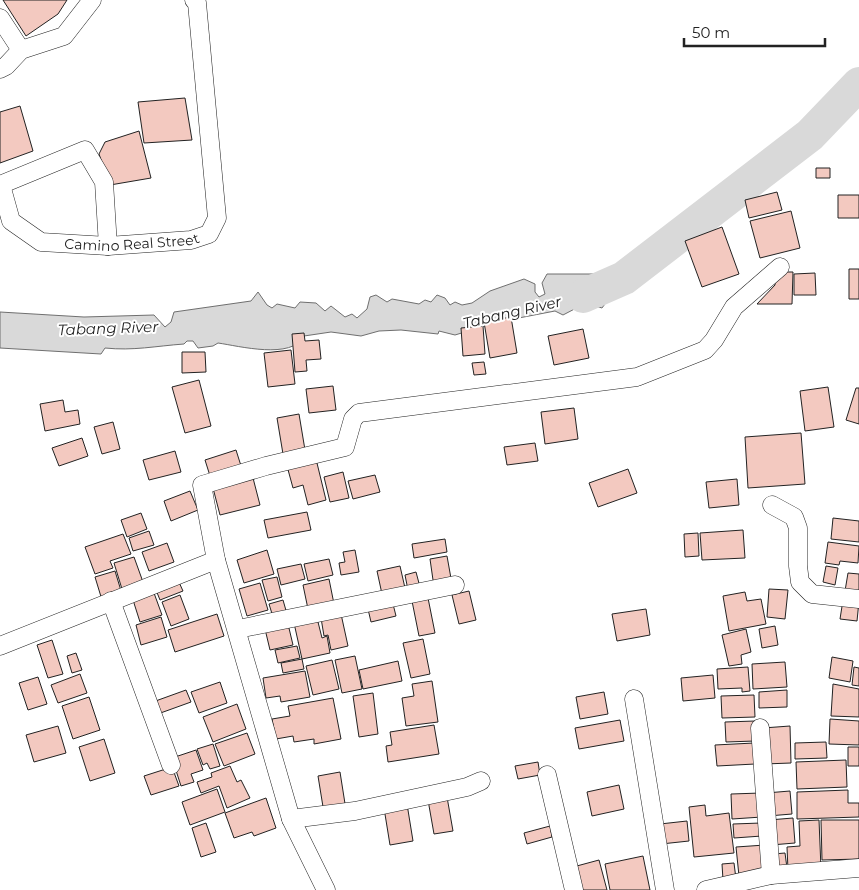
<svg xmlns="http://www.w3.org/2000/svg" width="859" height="890" viewBox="0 0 859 890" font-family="Montserrat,sans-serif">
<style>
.water{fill:#d9d9d9;stroke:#6f6f6f}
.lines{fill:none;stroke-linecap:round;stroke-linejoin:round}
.river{stroke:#d9d9d9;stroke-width:34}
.building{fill:#f3c9c0;stroke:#222}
.minor-casing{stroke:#222;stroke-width:19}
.minor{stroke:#fff;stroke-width:18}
.labels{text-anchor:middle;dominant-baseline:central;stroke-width:4;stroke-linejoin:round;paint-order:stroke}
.street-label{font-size:14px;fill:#222;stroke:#fff}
.water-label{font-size:15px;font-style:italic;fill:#222;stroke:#fff}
</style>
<rect width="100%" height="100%" fill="#fff"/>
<path class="water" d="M547 274H604L624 278 602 308 586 303 563 315 555 311 498 322 455 335 439 331 438 334 401 330 379 331 361 336 331 332 304 336C292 360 239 346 218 343L213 346 198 348 193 341H187L184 344C156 346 133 351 105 348L101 354 0 348V312L84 317 154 315 165 327 171 322 174 312 251 301 258 292 267 305 272 308 277 304 295 308 300 302 316 303 325 311 331 306 345 317 352 314 357 318 367 309 370 297 376 295 387 302 392 299 419 304 425 300 431 302 437 295 445 298 450 305 455 302 462 305 472 303 490 291 524 279 535 284V292L539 297 545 294 542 283Z"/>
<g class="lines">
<path class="river" d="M583 296 624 278 810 135 859 84"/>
</g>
<path class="building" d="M3 0H67L58 14 26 36Z
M185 98 192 140 144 143 138 102Z
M20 106 33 151 0 163V112Z
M139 131 151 178 110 185 99 154 105 142Z
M816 168H830V178H816Z
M777 192 782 210 749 218 745 200Z
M838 195H859V218H838Z
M791 211 800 248 760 258 750 221Z
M722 227 739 274 702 287 685 241Z
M849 269H859V299H849Z
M775 272H793L792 304H757L775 285Z
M815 273 816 295H794V274Z
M511 317 517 353 490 358 484 322Z
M483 326 485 354 463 356 461 328Z
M583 329 589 358 554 365 548 336Z
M304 333 305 341 319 340 321 359 306 360 307 371 295 372 292 334Z
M291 350 295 384 268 387 264 353Z
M182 352H205L206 372 182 373Z
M484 362 486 374 474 375 472 363Z
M199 380 211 426 185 433 172 387Z
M333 386 336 410 309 413 306 389Z
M828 387 834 427 805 431 800 391Z
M856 388H859V424L846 420Z
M63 400 65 412 78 410 80 424 45 431 40 404Z
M574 408 578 439 545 444 541 412Z
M299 414 305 450 283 454 277 418Z
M113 422 120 449 102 454 94 427Z
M801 433 805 484 748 488 745 437Z
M82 438 88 456 59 466 52 448Z
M535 443 538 461 507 465 504 447Z
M236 450 242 469 211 479 205 460Z
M175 451 181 472 149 480 143 460Z
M316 459 326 500 308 505 303 485 293 488 287 466Z
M628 469 637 493 598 507 589 483Z
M343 472 349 498 330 502 324 477Z
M375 475 380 492 353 499 348 481Z
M253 478 260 505 220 515 213 488Z
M737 479 739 505 709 508 706 482Z
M190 491 198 510 171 521 164 501Z
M307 512 311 530 268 538 264 520Z
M141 513 147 529 127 537 121 520Z
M833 518 859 521V542L831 539Z
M743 530 745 558 702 560 700 533Z
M149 531 154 545 133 551 129 538Z
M698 533 699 556 685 557 684 534Z
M123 534 131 554 110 561 113 568 95 574 85 547Z
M445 539 447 552 414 558 412 544Z
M828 542 859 546 858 563 840 561 839 565 825 563Z
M167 543 174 562 149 571 142 552Z
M267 550 274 574 244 583 237 560Z
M355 550 359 572 341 575 339 563 345 562 343 552Z
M447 556 452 584 434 587 430 559Z
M134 557 143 582 122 589 114 563Z
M329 559 333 575 308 581 304 564Z
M301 564 305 579 281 585 277 569Z
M400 566 405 588 382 594 377 571Z
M826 566 838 568 835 585 823 582Z
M115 571 122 594 102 600 95 577Z
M416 572 420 587 408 590 405 575Z
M848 573 859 574V594L845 591Z
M277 577 282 597 268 601 262 580Z
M329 579 334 604 308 609 303 585Z
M178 580 183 591 160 600 156 590Z
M260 583 268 610 247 616 239 589Z
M769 589 788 590 785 619 767 617Z
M469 591 476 620 459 624 452 595Z
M745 592 747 601 761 599 766 624 729 631 723 596Z
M154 593 162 615 140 622 133 600Z
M180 595 189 619 171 626 162 602Z
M428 598 435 633 419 636 412 601Z
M283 600 287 614 273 617 269 604Z
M843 600 859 601 857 621 840 619Z
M393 604 396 616 371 622 368 609Z
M646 609 650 635 617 641 612 614Z
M217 614 224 636 175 652 168 630Z
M341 614 348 646 331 650 328 635 324 636 321 618Z
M161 617 167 637 141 645 136 625Z
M317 618 322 638 327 636 330 653 302 659 294 623Z
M288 624 293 645 270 650 265 629Z
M775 626 778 645 762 648 759 629Z
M746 629 751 652 741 655 742 664 729 666 722 635Z
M423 639 430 674 411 678 403 643Z
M52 640 63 674 48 678 37 645Z
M297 646 300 658 278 663 275 650Z
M76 653 82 670 72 673 67 656Z
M355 656 362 689 342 693 335 660Z
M832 657 853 661 850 682 829 678Z
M302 659 304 669 283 673 281 663Z
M332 660 339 689 313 695 306 666Z
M398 661 402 681 363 689 359 670Z
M785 662 787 687 753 689 752 664Z
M748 667 750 691 742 692V688L718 689 717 669Z
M854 667 859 668V686L852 685Z
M305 671 310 697 281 702 280 696 266 698 263 678Z
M80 674 87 693 58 703 51 685Z
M713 675 715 698 683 701 681 678Z
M38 677 47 704 28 710 19 683Z
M432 681 438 722 406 726 402 698 414 696 412 684Z
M220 682 227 703 199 713 191 692Z
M833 684 859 689V717L831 716Z
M186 690 191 702 155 715 150 703Z
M787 690V707L759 708V692Z
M604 692 608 714 580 719 576 697Z
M373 693 378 734 359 737 353 696Z
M754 695 755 717 722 718 721 696Z
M89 697 100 730 73 739 62 706Z
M333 698 341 739 314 744V739L294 742 293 736 276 739 272 719 290 716 288 706Z
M237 704 246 729 213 742 203 717Z
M830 719 859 721V745L829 744Z
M620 720 624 741 579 749 575 728Z
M755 721V741L726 742 725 722Z
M434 725 439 754 388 762 386 746 392 745 390 732Z
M58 726 66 753 34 762 26 735Z
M790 726 791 763 764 764 763 728Z
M247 733 255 754 224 766 215 744Z
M104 739 115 773 90 781 79 747Z
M826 742 827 758 795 759V743Z
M754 743 755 764 717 766 715 745Z
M213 744 220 766 210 769 207 763 203 765 197 749Z
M848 747H859V766H848Z
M196 750 203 770 191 774 194 782 181 786 172 758Z
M846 760 847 787 797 789 796 762Z
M538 762 540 775 518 779 515 766Z
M230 766 237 782 241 780 250 798 227 808 219 786 201 793 197 782 212 777 211 773Z
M172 767 179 786 151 795 144 776Z
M340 772 346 810 324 813 318 776Z
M619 785 624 809 592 816 587 792Z
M217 789 225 812 190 825 182 802Z
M848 790V803H859V817L797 819V792Z
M790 791 792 814 768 816 766 793Z
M761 793 762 817 732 819 731 794Z
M447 797 453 831 434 834 428 800Z
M266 798 276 828 254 836 252 832 234 838 225 813Z
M407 804 413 841 390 845 384 808Z
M705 805 706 816 729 813 734 853 694 857 689 807Z
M793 818 795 843 771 845 769 820Z
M819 820 821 869 788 870 787 847 800 846 799 821Z
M821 820H859V859L822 860Z
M687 821 689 841 661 844 660 824Z
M206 823 216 852 201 857 192 828Z
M761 823 762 836 734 838 733 824Z
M550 826 552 837 527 844 524 833Z
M765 845 767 873 739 876 736 847Z
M785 853 787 868 776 870 773 854Z
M643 856 650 890H610L605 864Z
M599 860 607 890H579L573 867Z
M734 863 736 879 723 880 722 864Z"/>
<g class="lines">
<g class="minor-casing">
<g id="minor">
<path d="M0 18 21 50"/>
<path d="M0 69 6 66 21 50 64 36 92 0"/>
<path d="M0 185 85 150 104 182 108 246"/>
<path id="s1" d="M1 185 11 221 41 242 108 246 191 240 209 234 217 218 197 3 194 0"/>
<path d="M772 505 794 517 798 528V566L800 582 812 594 859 599"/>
<path d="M111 601 171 765"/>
<path d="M238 629 455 585"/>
<path d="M0 646 216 560"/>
<path d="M634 699 665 890"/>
<path d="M760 728 771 875"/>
<path d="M547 775 574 890"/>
<path d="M291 819 355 811 467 787 481 781"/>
<path d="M326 890 291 819 216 560 202 485 266 466 345 447 353 419 359 413 637 377 705 350 714 340 734 307 780 267"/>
<path d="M706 890 771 875 859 868"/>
</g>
</g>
<use href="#minor" class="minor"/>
</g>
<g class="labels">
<g class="street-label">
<text stroke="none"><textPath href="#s1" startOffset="165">Camino Real Street</textPath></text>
</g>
<g class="water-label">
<text transform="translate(512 312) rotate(-13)">Tabang River</text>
<text transform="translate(108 328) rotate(-2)">Tabang River</text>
</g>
</g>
<path d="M684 38v8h141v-8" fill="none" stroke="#222222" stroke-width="2.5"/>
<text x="692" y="38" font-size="15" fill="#222222" stroke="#ffffff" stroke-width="4" paint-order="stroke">50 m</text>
</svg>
